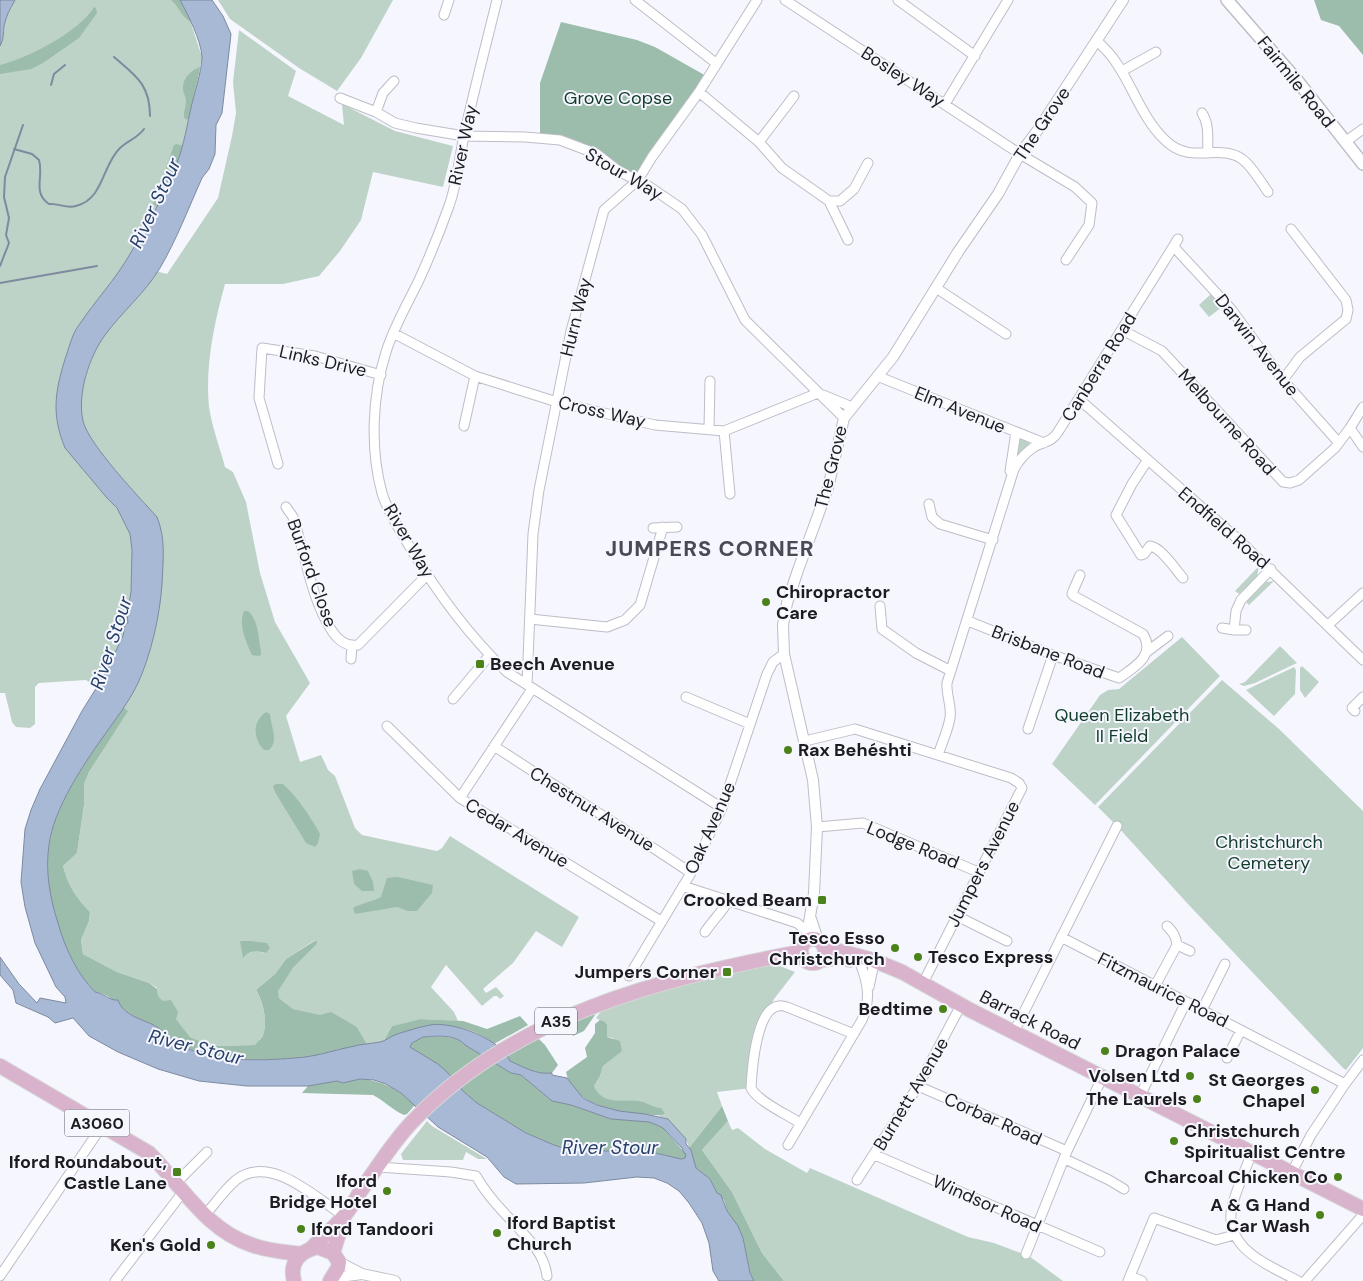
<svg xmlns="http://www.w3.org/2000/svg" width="1363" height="1281" viewBox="0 0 1363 1281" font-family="'DM Sans',sans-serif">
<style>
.green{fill:#bed3c7;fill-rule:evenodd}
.forest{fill:#9cbdab}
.water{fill:#a7b9d5;stroke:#7d8a9f;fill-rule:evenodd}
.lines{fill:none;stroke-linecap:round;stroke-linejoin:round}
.stream{stroke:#7d8a9f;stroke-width:2}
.minor-casing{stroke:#bdbdc7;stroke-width:11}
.tertiary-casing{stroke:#bdbdc7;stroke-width:12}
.secondary-casing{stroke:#bdbdc7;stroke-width:14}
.primary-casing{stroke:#d6d6d7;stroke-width:16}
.minor{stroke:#fff;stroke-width:9}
.tertiary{stroke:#fff;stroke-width:10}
.secondary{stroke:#fff;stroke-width:11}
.primary{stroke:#d9b2cb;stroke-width:14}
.poi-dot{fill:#4c821a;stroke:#f6f6ff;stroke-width:2}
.labels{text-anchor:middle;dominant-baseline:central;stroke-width:4;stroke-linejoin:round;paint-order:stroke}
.shield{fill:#f6f6ff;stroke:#5d5d63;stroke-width:1}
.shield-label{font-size:16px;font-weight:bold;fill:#1c1c20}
.street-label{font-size:18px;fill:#1c1c20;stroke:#f6f6ff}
.park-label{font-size:18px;fill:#103c29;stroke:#f6f6ff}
.poi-label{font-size:18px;font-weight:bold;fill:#1c1c20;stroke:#f6f6ff;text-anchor:end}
.water-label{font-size:19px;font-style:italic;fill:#274168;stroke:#f6f6ff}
.district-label{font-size:22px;font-weight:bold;letter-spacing:1px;fill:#4a4a53;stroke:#f6f6ff}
</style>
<rect width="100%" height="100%" fill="#f6f6ff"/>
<path class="green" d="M0 0H180L188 14 202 57 199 73 183 146 175 170 157 207 125 263 167 274 218 198 232 136 236 113 233 82 239 30 296 71 288 96 344 125 342 104 395 131 453 146 443 187 373 172 361 220 340 251 319 276 283 284H225C214 324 205 366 209 407 212 427 220 448 225 467L233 472 246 502 260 573 275 622 310 683 286 716 300 762 321 755 328 770 335 776 355 828 362 835 437 851 442 848 450 836 579 917 562 947 536 931 513 963 483 989 486 993 496 987 504 996 500 999 497 996H494L482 1006 446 965 431 987 454 1012 458 1021 420 1019 392 1026 383 1042 367 1044 357 1027 293 1009 279 998 277 991 293 968 317 944 315 940 286 959 275 974 256 990C263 1002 268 1022 263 1035 261 1038 258 1042 255 1045L212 1046 190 1037 159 998 157 994V988L149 983 117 972 83 954 81 940 89 921 90 912C76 898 68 885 63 866L77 853 84 805V784L89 772 127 711 86 680 39 683 35 687V724L30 728 16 727 12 722 5 693H0ZM241 941 244 942 266 953 255 951 246 954Z
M218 0H393L361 58 337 91 299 68 230 19Z
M1211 294 1222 307 1209 317 1199 305Z
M1019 438 1031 442 1017 457Z
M1259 566 1257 577 1239 594 1235 591Z
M1274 581 1249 605 1246 602 1266 582Z
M1182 637 1220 676 1095 805 1052 764 1100 695 1108 690 1119 689Z
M1280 646 1297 663 1255 683 1244 686 1239 684 1245 682Z
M1302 666 1319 682 1305 698 1300 690V668Z
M1294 667 1296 670 1295 694 1274 716 1246 690Z
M1222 680 1279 729 1363 811V1048L1346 1070 1343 1068 1187 903 1117 826 1098 807Z
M762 959 795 972 774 999 760 1027 751 1088 717 1092 722 1106 689 1148 686 1139 668 1119 658 1116 665 1114C657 1109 649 1103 640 1101 622 1099 603 1107 594 1086L600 1076 603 1066 622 1050 613 1038 607 1037C604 1021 611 1027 596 1018L609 1001Z
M427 1121 432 1126 487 1159H478L466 1152 463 1160H403L401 1154Z
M728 1121 732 1130 738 1128 765 1149 807 1173 810 1168 968 1237 994 1243 1029 1256 1063 1281H784L762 1253 732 1192 702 1150Z"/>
<path class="forest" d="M171 0H180L191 22C179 15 180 7 171 0Z
M1314 0H1363V55L1339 26 1321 20Z
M94 7 96 8 97 13 79 38 43 63 31 69 0 74V65C28 58 79 32 94 7Z
M561 22 637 40 655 47 708 77 638 180 597 154 540 138V83Z
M200 67 199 73 188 120 184 118C183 112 186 107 186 101 186 97 183 93 183 89 182 79 191 70 200 67Z
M177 144 183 146 175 170 157 207 153 204 174 145Z
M244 611H248C259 621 258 637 261 651V655L258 656 252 655C246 642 238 625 244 611Z
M123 707 128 711 89 772 84 784V805L77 853 63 866C68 885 76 898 90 912L89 921 81 940 83 954 117 972 149 983 157 989C157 994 158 997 163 1001L171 1000 178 1012 176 1019 190 1037 212 1046 255 1045C258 1041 262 1038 263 1035 268 1022 263 1001 256 990L275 974 286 959 316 940 317 944 293 968 278 991 279 998 293 1009 320 1015 331 1012 357 1027 367 1044C353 1046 340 1051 326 1054 289 1062 217 1063 182 1046 173 1041 166 1033 157 1027 150 1023 141 1021 133 1016 121 1009 110 993 95 992 77 974 65 947 57 923 50 898 45 870 49 844 55 800 98 744 123 707Z
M266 712 270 714C271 727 279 741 269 750H264C253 738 252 722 266 712Z
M276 784H283C299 799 310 816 320 834L318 843 315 847 306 843 275 792 273 786Z
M360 869 368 871 373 882 374 891H362L354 884 352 871Z
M398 877 433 885 432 893 417 911H408L397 907 355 914 353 908C361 903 372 902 381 897L387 878Z
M240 941H251L267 943 270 948 266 953C257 951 249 950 243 958Z
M597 1012 584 1031 573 1036 567 1024Z
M520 1016 528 1025 494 1044C461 1017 417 1023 383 1042L392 1026 420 1019 463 1021 487 1029Z
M600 1020 605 1022 607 1025V1037L620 1041 622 1051 603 1066 600 1076 594 1086C603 1106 622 1099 639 1101 648 1102 653 1108 661 1108L665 1114C656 1117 651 1114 642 1114 615 1112 572 1104 566 1072L587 1057 585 1048 595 1033V1024Z
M423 1037C437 1037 456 1034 465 1045L511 1073 521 1075 527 1080 552 1101 571 1105 611 1119 649 1122 657 1125 663 1128 686 1154 685 1158 681 1159 647 1151H573L554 1145 526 1133 477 1103 463 1091 447 1072 410 1047 411 1043Z
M538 1038 545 1045 558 1065 552 1073C536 1075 524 1067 509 1061L507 1055Z
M360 1079C382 1080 400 1090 415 1105L407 1114 404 1115C392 1110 385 1101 373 1095L302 1093 308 1086 337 1081 343 1083Z
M722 1106 728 1121 702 1150 732 1192 762 1253 784 1281H754L750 1273 743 1238 738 1227 727 1211 724 1200 717 1193 710 1179 696 1168 689 1148Z"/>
<path class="water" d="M0 0H15C10 9 6 16 4 26 3 34 4 39 0 46Z
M180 0H212L223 16 231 34 222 113 216 125 215 154 209 169 202 178C189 207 176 241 160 268 145 293 122 312 105 335 89 357 77 394 83 421 89 445 139 497 157 517 166 539 163 560 162 584 160 615 151 655 138 683 129 702 115 720 103 737 83 765 53 810 49 845 45 871 50 898 58 923 65 948 77 974 95 992 104 993 109 1001 118 1000 124 1017 144 1019 157 1027 166 1033 173 1041 182 1046 213 1062 260 1061 294 1058 315 1057 331 1051 350 1047 360 1044 370 1044 380 1042 386 1041 391 1036 397 1034 407 1031 419 1027 430 1025 453 1021 501 1039 510 1061 524 1067 536 1075 552 1073V1075L567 1078 583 1098 597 1105 619 1111 645 1114 668 1119 686 1139V1144L691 1150 696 1168 710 1179 717 1193 721 1195 727 1211 738 1226 743 1238 750 1273 754 1281H719L713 1271 709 1243 702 1223 689 1203 679 1191 667 1183 654 1178 637 1177 584 1183 516 1184 504 1177 487 1157 438 1127 401 1093 386 1084 374 1080 360 1079 343 1083 337 1081 308 1086H247L199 1081 158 1069 118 1052 89 1036 73 1018 55 1023 48 1017 16 1003 13 990 0 975V957L19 984 37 1003 40 998 66 1003 65 997 56 987 35 943 25 907 21 882 25 829 31 810 40 789 82 711 105 674 123 636 125 625 128 623 127 615 131 592 132 550 130 534 117 508 107 498 65 448C51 414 55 391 66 356 70 345 72 334 79 325 95 301 115 280 130 254 146 227 162 200 174 171 182 152 186 132 190 112 193 97 202 71 202 57 201 40 188 15 180 0ZM423 1037C437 1036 456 1034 465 1045L511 1073 521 1075 527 1080 552 1101 571 1105 611 1119 649 1122 657 1125 663 1128 682 1148 684 1153 686 1154 685 1158 681 1159 647 1151H573L554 1145 526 1133 477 1103 463 1091 447 1072 438 1064 410 1047 412 1043Z"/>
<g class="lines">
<path class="stream" d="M114 57C135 75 150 84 150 116
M51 85 54 74 65 65
M14 149 32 154 39 160C44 176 32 193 49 204 59 203 66 209 76 206 104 199 102 165 120 148 127 141 138 138 144 129
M0 266 9 243 6 235 9 218 4 197 5 177 23 125
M0 283 97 266"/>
<g class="minor-casing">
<path id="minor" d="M497 0C486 45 474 90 464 136 459 159 457 184 449 206 440 231 430 256 419 280 408 303 394 326 386 352 372 396 370 449 382 493 387 511 399 528 408 544 436 591 467 634 507 672L722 808
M635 0 717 64
M785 0 1020 154 1075 187 1092 203 1089 225 1066 260
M898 0 975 56
M444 15 449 0
M1097 41C1103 47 1110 53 1115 61 1133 86 1142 119 1166 141 1191 165 1219 143 1242 159 1252 166 1260 181 1268 192
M1122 71 1156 52
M699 92 759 142 782 168 829 201H840L854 189 868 163
M340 98 376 112 395 123 416 128 464 136 525 137 560 140 597 154 620 172 647 185 682 209 702 235 745 320 844 418
M945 104 1008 0
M376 112 383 93 394 81
M1202 113C1210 125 1207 139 1208 153
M759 142 794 96
M1345 142 1363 129
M829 201 848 240
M1174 247 1231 309 1283 380 1339 443
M936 288 1006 334
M1122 330 1162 351 1283 482 1290 483 1299 480 1335 448 1350 428
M393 333 475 376 557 402 655 425 724 431 818 393
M877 376 1044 443
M1283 380 1300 357 1346 319 1348 310 1346 300 1291 229
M823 395 852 407
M1080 400 1240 541 1363 660
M1363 407 1350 428 1363 447
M464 426 475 376
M709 429 710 381
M724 431 730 494
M1147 461 1132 484 1116 515 1141 555 1144 554 1150 546C1161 547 1176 570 1183 578
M278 464 259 398 262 348 315 356 381 375
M1010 471 1016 432
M929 504 932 517 940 524 993 540
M286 507 293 517C305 553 311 599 332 631 338 640 347 647 358 645L427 575
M653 528 677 527
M880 606 882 629 916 653 951 671
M530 619 607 627 625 620 640 605 663 527
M968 621 1053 655 1119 678C1135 667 1156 655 1143 634L1074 596 1072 594 1073 591 1080 575
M1328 625 1363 593
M1222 628 1234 630 1236 611 1241 600 1271 569
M1234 630H1246
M1148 651 1168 636
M351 659 352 645
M527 685 533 534 539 490 571 331 604 210 638 180 652 157 699 92 757 0
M686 697 750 724
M453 699 489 656
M1355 711 1352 708 1363 697
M387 726 460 798 661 921
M1028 729 1053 655
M805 741 855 729 1011 778 1019 783 1022 788 922 985
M494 746C559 789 626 829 691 873
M938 755C942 743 948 730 950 718 952 706 946 695 947 683L1014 469C1019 460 1025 453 1034 447 1044 441 1051 443 1058 432L1178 239
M460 798 532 689
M817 827 863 823 978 872
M683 886 797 923 807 931
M957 916 1007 941
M705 932C713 920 722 912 729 900
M1061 937 1345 1084
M1177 945 1190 951
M629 976 691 873 722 808 767 674 773 662 784 654
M1155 986 1177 945C1176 936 1173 932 1167 926
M869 987 873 968 870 959
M1202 1010 1225 964
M1014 1032 1117 826
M1227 1058 1241 1030
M918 1086 1067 1151
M1140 1096 1186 1002
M800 1123C788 1115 757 1101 751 1088 752 1070 756 1008 779 1006 781 1005 784 1006 787 1007L854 1034
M788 1145 862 1020C871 1000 868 983 860 963
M1252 1152C1246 1169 1238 1185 1233 1203 1220 1247 1267 1264 1298 1281
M875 1155 1100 1252
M1065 1159 1109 1180 1124 1189
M378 1167 451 1172 476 1176C485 1192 499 1208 512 1221 527 1238 544 1252 547 1276
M1292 1172 1311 1135 1345 1084 1363 1060
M857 1180 918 1086 961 1005
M176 1183 207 1152
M205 1215C215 1204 224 1190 236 1180 270 1153 316 1198 344 1216
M1026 1254 1067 1151 1102 1078
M0 1276 102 1126
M1130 1276 1142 1281
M115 1281 183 1192
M1128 1281 1154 1218 1216 1240 1234 1235
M1305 1281 1363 1215"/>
</g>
<g class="tertiary-casing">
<path id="tertiary" d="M811 919 818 940
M806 940 814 893 817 827 813 780 784 654 783 625 787 603 798 570 828 488 844 418 893 357 958 252 998 194 1020 154 1040 127 1123 0
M339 1262 362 1274 395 1281
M332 1278 362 1274"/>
</g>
<g class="secondary-casing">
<path id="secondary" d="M1227 0 1296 79 1363 164"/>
</g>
<g class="primary-casing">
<path id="primary" d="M801 951a12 12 0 1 1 24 0a12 12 0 1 1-24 0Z
M824 947 873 960 902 972 970 1010 1363 1209
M821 960 839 958 850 960
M0 1066 149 1153C181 1185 207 1231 252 1245 268 1251 285 1252 301 1254
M311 1249C321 1238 334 1228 343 1217 350 1210 355 1200 360 1192 376 1169 392 1143 412 1122 512 1016 662 978 800 952
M333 1253 344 1217
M294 1281C289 1262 300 1251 318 1247L333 1253 339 1262 338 1268 330 1281"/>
</g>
<use href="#minor" class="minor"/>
<use href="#tertiary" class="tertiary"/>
<use href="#secondary" class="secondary"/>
<use href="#primary" class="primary"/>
</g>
<g class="poi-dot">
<circle cx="766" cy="602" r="5"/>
<rect x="475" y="659" width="10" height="10" rx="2.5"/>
<circle cx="788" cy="750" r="5"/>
<rect x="817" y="895" width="10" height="10" rx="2.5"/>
<circle cx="895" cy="948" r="5"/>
<circle cx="918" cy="957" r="5"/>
<rect x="722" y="967" width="10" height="10" rx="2.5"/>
<circle cx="943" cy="1009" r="5"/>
<circle cx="1105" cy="1051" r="5"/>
<circle cx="1190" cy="1076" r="5"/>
<circle cx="1315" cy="1090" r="5"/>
<circle cx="1197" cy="1099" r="5"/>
<circle cx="1174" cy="1141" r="5"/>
<rect x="172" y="1167" width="10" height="10" rx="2.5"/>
<circle cx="1338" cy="1177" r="5"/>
<circle cx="387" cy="1191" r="5"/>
<circle cx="1320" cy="1215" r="5"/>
<circle cx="301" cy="1229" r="5"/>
<circle cx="497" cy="1233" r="5"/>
<circle cx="211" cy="1245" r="5"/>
</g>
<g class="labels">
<g class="shield">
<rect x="535" y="1007.5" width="42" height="27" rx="4"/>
<rect x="64.5" y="1109.5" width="65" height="27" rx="4"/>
</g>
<g class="shield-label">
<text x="556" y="1021">A35</text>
<text x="97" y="1123">A3060</text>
</g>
<g class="street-label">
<text transform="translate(903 77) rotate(33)">Bosley Way</text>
<text transform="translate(1296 82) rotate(51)">Fairmile Road</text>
<text transform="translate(1042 124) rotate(-56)">The Grove</text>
<text transform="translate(463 145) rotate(-78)">River Way</text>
<text transform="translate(624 174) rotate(30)">Stour Way</text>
<text transform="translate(576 317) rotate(-76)">Hurn Way</text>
<text transform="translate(1257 345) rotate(52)">Darwin Avenue</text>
<text transform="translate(323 361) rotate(13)">Links Drive</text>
<text transform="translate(1099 367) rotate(-58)">Canberra Road</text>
<text transform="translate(960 410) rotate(22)">Elm Avenue</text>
<text transform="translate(602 412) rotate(13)">Cross Way</text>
<text transform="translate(1227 422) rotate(48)">Melbourne Road</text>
<text transform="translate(831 467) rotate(-76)">The Grove</text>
<text transform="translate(1224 528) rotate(41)">Endfield Road</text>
<text transform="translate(409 541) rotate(60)">River Way</text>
<text transform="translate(312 573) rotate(70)">Burford Close</text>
<text transform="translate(1048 652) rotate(21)">Brisbane Road</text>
<text transform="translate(592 809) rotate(32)">Chestnut Avenue</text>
<text transform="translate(710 828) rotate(-66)">Oak Avenue</text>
<text transform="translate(517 833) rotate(31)">Cedar Avenue</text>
<text transform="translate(913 845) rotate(22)">Lodge Road</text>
<text transform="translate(983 864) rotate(-63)">Jumpers Avenue</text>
<text transform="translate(1163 990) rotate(27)">Fitzmaurice Road</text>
<text transform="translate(1030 1020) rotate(27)">Barrack Road</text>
<text transform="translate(911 1094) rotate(-59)">Burnett Avenue</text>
<text transform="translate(993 1119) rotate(24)">Corbar Road</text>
<text transform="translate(987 1204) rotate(24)">Windsor Road</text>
</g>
<g class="park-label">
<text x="618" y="98">Grove Copse</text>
<text x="1122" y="715">Queen Elizabeth<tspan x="1122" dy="21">II Field</tspan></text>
<text x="1269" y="842">Christchurch<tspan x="1269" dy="21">Cemetery</tspan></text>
</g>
<g class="poi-label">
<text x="776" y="592" text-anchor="start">Chiropractor<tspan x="776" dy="21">Care</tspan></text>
<text x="490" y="664" text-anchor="start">Beech Avenue</text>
<text x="798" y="750" text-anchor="start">Rax Behéshti</text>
<text x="812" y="900">Crooked Beam</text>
<text x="885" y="938">Tesco Esso<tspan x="885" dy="21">Christchurch</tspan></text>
<text x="928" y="957" text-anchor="start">Tesco Express</text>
<text x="717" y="972">Jumpers Corner</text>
<text x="933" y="1009">Bedtime</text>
<text x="1115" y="1051" text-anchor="start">Dragon Palace</text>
<text x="1180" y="1076">Volsen Ltd</text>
<text x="1305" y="1080">St Georges<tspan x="1305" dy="21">Chapel</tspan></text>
<text x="1187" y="1099">The Laurels</text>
<text x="1184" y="1131" text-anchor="start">Christchurch<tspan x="1184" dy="21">Spiritualist Centre</tspan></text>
<text x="167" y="1162">Iford Roundabout,<tspan x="167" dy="21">Castle Lane</tspan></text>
<text x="1328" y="1177">Charcoal Chicken Co</text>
<text x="377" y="1181">Iford<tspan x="377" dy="21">Bridge Hotel</tspan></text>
<text x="1310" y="1205">A &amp; G Hand<tspan x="1310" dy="21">Car Wash</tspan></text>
<text x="507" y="1223" text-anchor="start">Iford Baptist<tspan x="507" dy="21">Church</tspan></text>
<text x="311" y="1229" text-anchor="start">Iford Tandoori</text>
<text x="201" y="1245">Ken's Gold</text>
</g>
<g class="water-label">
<text transform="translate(155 203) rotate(-65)">River Stour</text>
<text transform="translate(111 643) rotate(-72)">River Stour</text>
<text transform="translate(196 1047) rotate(14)">River Stour</text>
<text x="610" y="1147">River Stour</text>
</g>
<g class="district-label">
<text x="710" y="548">JUMPERS CORNER</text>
</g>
</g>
</svg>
